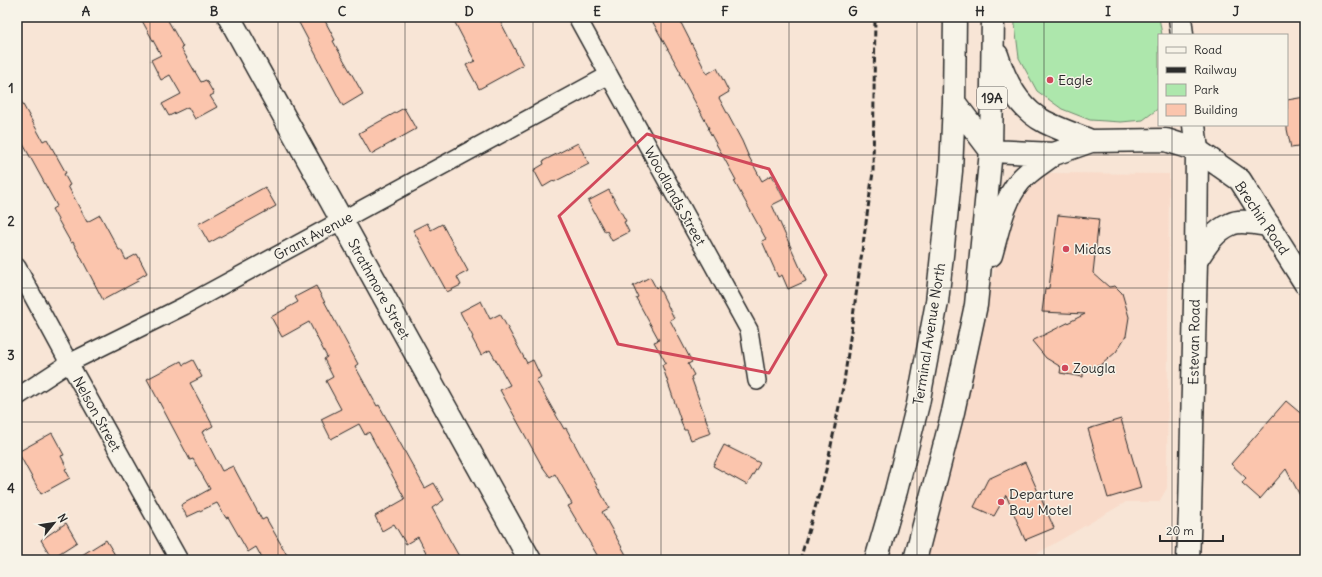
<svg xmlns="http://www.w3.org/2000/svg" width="1322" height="577" viewBox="0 0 1322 577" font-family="Delius,sans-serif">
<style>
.built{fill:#f9dbca}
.green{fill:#ade7ac;stroke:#6c896c}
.building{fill:#fbc5ad;stroke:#2b2b2b}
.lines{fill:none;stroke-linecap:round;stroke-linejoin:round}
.street-casing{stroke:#2b2b2b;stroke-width:20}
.secondary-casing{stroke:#2b2b2b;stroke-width:25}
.primary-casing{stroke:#2b2b2b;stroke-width:25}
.street{stroke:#f7f3e8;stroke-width:17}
.secondary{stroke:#f7f3e8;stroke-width:22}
.primary{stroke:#f7f3e8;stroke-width:22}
.rail{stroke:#2b2b2b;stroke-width:3;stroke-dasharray:6 3;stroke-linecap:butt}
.marked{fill:none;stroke:#d1495b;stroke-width:3;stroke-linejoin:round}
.grid{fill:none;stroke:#2b2b2b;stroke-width:1;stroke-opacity:0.55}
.poi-dot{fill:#d1495b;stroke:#f7f3e8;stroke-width:1.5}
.labels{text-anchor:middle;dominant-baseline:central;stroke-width:3;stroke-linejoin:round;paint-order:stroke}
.shield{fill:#f7f3e8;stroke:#686764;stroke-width:1}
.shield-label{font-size:13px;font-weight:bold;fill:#2b2b2b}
.poi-label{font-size:14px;fill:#2b2b2b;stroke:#f7f3e8;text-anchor:start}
.street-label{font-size:14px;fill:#2b2b2b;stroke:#f7f3e8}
.neatline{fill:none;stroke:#2b2b2b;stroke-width:1.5}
.grid-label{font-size:13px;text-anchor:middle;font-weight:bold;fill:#2b2b2b}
</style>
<rect width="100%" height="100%" fill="#f8e5d6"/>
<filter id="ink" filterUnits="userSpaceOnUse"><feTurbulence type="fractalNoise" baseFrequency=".025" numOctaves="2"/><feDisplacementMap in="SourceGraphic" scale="8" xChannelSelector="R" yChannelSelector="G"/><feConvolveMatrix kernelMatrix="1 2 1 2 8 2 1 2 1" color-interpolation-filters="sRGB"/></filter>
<g filter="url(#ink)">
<path class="built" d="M1048 173 1169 174 1167 488 1159 502H1126L1026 560H923L982 309 1018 198Z"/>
<path class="green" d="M1014 17H1159L1162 35H1159V108L1143 120 1121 122 1090 120 1062 109 1037 91 1019 58Z"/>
<path class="building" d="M140 17H166L183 47 181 48 201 82 206 80 214 94 210 96 217 107 195 119 188 107 169 116 162 104 181 94 170 75 161 80 151 60 161 55Z
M296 17H323L335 40 333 41 363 94 343 106Z
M452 17H498L523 65 479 89 466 65 475 61Z
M650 17H678L707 74 717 68 729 92 719 98 742 141 748 155 762 181 772 175 784 199 772 205 806 281 788 289 782 275 778 277 762 241 766 239 734 181 736 180 708 129 709 128 680 74 681 73Z
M17 94 43 141 47 139 66 173 64 174 70 185 68 186 87 222 100 215 119 250H121L126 260 137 254 147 273 137 279 138 281 103 300 73 242 71 243 52 209 57 206 17 133Z
M1305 97V146L1291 148 1287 129V100Z
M404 108 416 129 371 154 359 133Z
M578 143 589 164 554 182 553 181 543 187 534 170 544 164 543 161Z
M265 187 276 206 209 243 198 224Z
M609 190 626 221 624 222 629 232 612 241 607 231 605 232 588 201Z
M1058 215 1099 219 1093 273 1109 287 1115 286 1122 293 1129 317 1126 336 1116 352 1101 365 1083 369V377L1060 373 1061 367 1046 358 1032 341 1085 314 1042 312 1045 289 1049 288Z
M427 223 431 230 442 224 468 271 457 277 461 285 447 292 413 230Z
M650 277 656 288 658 286 674 318 670 320 692 362 688 364 694 375 691 377 711 433 691 440 687 430H684L662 365 666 363 654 342 659 340 636 298 638 297 633 286Z
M316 286 358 364 355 366 377 406 379 405 425 488 434 483 444 500 432 508 461 560H430L418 537 406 544 394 524 382 531 375 516 405 499 369 432 365 435 359 424 331 439 321 419 341 409 326 381 333 377 324 359 327 357 309 322 282 337 271 317 298 302 295 297Z
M481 301 490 319 500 314 527 363 533 360 541 377 536 380 564 429 566 428 609 508 602 512 629 560H600L568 506 572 504 555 474 550 477 542 466 500 390 510 385 490 350 481 355 472 338 473 337 460 312Z
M193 360 202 377 190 383 213 426 202 432 222 471 233 466 262 520 266 518 287 555 277 560H263L256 547 248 552 228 517 226 518 217 503 187 517 181 505 210 489 193 459 190 460 147 379 181 361 183 365Z
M1286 401 1305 417V505L1286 469 1260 499 1242 483 1246 478 1231 464Z
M1121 419 1141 488 1108 498 1088 429Z
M52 433 64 455 61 456 67 468 65 469 70 478 41 494 18 452Z
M724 445 760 463 747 485 713 466Z
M1025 462 1054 528 1025 540 1006 495 994 516 974 507 988 479Z
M66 523 77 542 52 558 41 540Z
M106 540 118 560H74Z"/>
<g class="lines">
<g class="street-casing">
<path id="street" d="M577 17 749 330 757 381
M17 267 69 363 179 560
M17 397 69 363 184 306 609 75"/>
</g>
<g class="secondary-casing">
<path id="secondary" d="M229 17 530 560
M1180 17 1182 35
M1188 560 1190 512 1196 261 1197 150 1194 125"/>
</g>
<g class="primary-casing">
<path id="primary" d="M997 55C1005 81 1019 109 1045 122 1059 129 1076 135 1091 141
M954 102 991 151 1054 154 1091 141 1166 140 1197 150 1240 180 1305 283
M991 255C998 231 1003 201 1020 181 1029 170 1042 163 1054 154
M1196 261C1205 247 1214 231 1231 224 1241 219 1257 224 1269 225
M876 560 896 491 918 404 937 302 951 171 954 102 955 17
M915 560 953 412 976 305 991 151 993 17"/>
</g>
<use href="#street" class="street"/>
<use href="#secondary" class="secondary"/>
<use href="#primary" class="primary"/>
<path class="rail" d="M800 560 826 470 844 382 873 172 875 17"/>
</g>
</g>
<path class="marked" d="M647 134 769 169 826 275 769 373 618 344 559 216Z"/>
<path class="grid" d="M150 17V560M278 17V560M405 17V560M533 17V560M661 17V560M789 17V560M917 17V560M1044 17V560M1172 17V35M1172 125V560M17 155H1305M17 288H1305M17 422H1305"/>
<g class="poi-dot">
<circle cx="1050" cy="80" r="4"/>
<circle cx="1066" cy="249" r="4"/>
<circle cx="1065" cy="368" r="4"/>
<circle cx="1001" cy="502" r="4"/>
</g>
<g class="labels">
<rect class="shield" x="977" y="87" width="30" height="22" rx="3"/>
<g class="shield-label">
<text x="992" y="98">19A</text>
</g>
<g class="poi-label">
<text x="1058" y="80">Eagle</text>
<text x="1074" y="249">Midas</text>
<text x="1073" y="368">Zougla</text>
<text x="1009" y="494">Departure<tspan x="1009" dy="16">Bay Motel</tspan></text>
</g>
<g class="street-label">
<text transform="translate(675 196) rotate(61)">Woodlands Street</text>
<text transform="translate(1262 218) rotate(56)">Brechin Road</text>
<text transform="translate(313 236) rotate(-28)">Grant Avenue</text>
<text transform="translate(379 289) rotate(61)">Strathmore Street</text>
<text transform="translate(929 334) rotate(-81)">Terminal Avenue North</text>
<text transform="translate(1194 342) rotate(-89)">Estevan Road</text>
<text transform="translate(97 414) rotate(61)">Nelson Street</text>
</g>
</g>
<rect width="1322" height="577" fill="none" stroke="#f7f3e8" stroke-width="44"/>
<rect x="1158" y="34" width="130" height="92" fill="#f7f3e8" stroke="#a5a39c"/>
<rect x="1166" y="47" width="20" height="6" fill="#f7f3e8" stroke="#a5a39c"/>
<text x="1194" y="54" font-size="12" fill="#2b2b2b">Road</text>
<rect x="1166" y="67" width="20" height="6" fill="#2b2b2b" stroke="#a5a39c"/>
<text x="1194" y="74" font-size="12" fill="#2b2b2b">Railway</text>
<rect x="1166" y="84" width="20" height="12" fill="#ade7ac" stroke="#a5a39c"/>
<text x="1194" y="94" font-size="12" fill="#2b2b2b">Park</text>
<rect x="1166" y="104" width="20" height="12" fill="#fbc5ad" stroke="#a5a39c"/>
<text x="1194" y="114" font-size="12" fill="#2b2b2b">Building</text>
<g transform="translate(54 523) rotate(60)" stroke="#f7f3e8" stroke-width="3" paint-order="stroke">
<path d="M0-3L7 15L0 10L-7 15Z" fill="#2b2b2b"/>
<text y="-6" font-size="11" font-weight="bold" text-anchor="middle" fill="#2b2b2b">N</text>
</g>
<path d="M1160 535v6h63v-6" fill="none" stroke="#2b2b2b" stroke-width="2"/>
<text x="1166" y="535" font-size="12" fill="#2b2b2b" stroke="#f7f3e8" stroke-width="3" paint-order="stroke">20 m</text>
<rect x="22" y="22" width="1278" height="533" class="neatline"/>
<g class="grid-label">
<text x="86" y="16">A</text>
<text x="214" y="16">B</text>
<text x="342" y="16">C</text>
<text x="469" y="16">D</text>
<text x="597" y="16">E</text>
<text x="725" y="16">F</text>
<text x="853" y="16">G</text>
<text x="980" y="16">H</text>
<text x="1108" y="16">I</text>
<text x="1236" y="16">J</text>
<text x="11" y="93">1</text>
<text x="11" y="226">2</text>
<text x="11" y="360">3</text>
<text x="11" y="493">4</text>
</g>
</svg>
